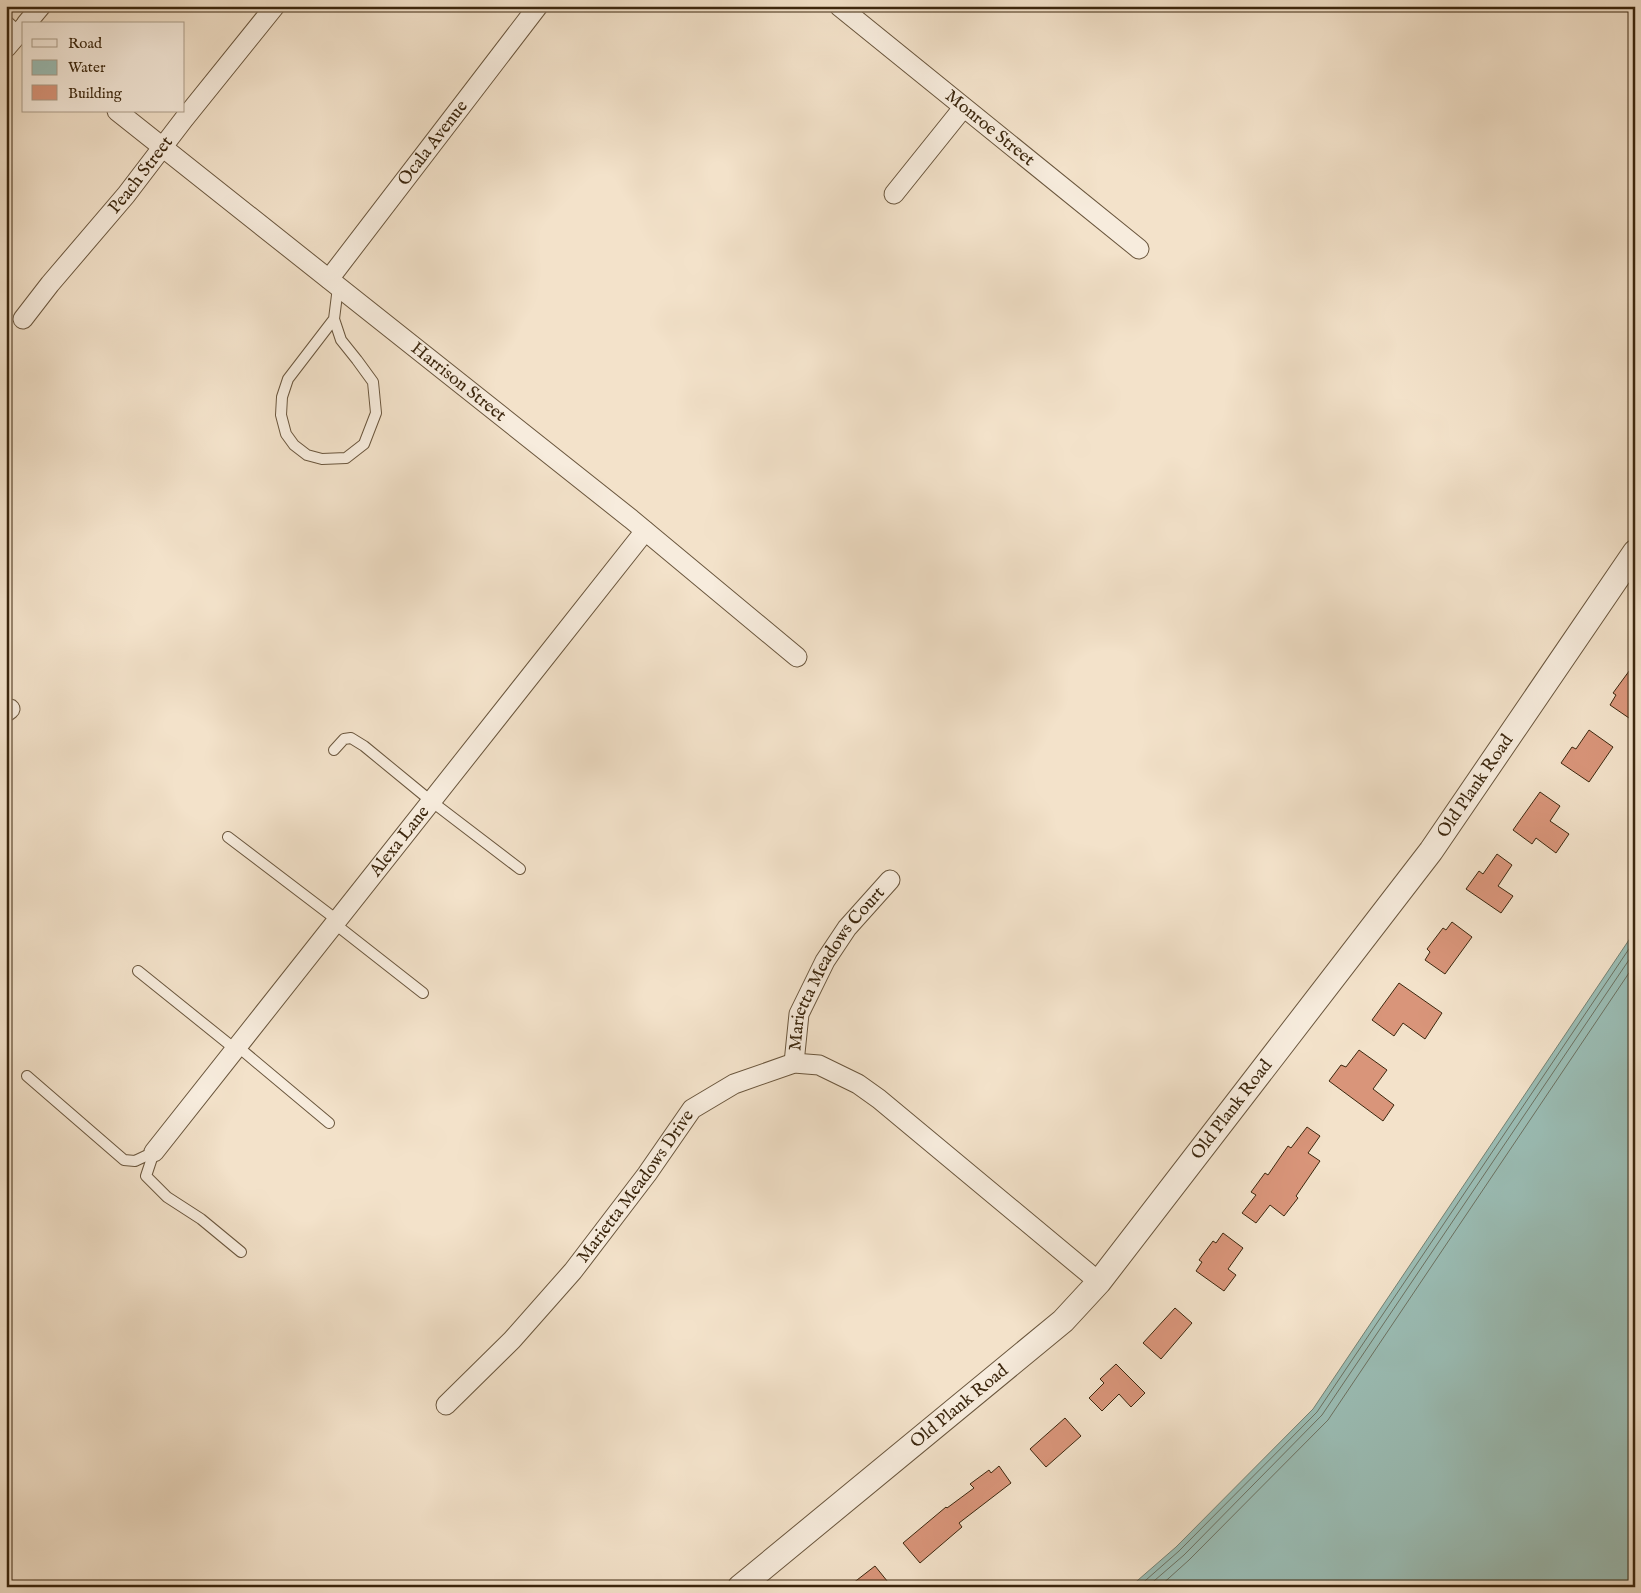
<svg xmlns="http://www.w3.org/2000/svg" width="1641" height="1593" viewBox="0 0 1641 1593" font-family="'IM FELL English',serif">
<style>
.water{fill:#9bbeb6;stroke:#758273}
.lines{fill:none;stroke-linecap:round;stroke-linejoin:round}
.shore{stroke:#6c7262;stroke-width:1}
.building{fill:#d9957a;stroke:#3c270e}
.service-casing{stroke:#6a563d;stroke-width:12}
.minor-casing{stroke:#6a563d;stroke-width:21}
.tertiary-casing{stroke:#6a563d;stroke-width:26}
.service{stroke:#f7ecdd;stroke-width:10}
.minor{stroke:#f7ecdd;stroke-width:19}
.tertiary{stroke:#f7ecdd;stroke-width:24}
.labels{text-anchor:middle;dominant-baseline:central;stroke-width:4;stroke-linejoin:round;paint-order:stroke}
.street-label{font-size:18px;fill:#3c270e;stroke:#f7ecdd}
</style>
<rect width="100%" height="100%" fill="#f3e2ca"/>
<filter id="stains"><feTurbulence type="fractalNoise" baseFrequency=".004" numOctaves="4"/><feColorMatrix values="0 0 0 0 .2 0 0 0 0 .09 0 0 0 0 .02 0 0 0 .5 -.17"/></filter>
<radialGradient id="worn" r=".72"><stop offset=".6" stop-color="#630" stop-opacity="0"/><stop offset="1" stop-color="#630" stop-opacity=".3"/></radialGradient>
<path class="water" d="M1635 931V1587H1130L1176 1547 1313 1409Z"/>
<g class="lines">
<path class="shore" d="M1138 1587 1179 1551 1317 1412 1635 940
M1147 1587 1184 1555 1322 1415 1635 951
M1159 1587 1189 1560 1328 1420 1635 964"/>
</g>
<path class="building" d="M1635 663V709L1629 718 1610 705 1616 695 1613 693Z
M1589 730 1613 747 1589 782 1561 763 1572 747 1576 749Z
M1540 792 1560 806 1550 821 1569 834 1556 853 1536 838 1532 844 1513 830Z
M1497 854 1512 865 1498 886 1513 896 1501 913 1466 889 1479 871 1483 874Z
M1452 922 1472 937 1445 974 1425 960 1430 952 1427 949 1443 928 1446 930Z
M1399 983 1442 1013 1425 1039 1403 1023 1394 1036 1372 1020Z
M1359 1050 1387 1070 1373 1089 1394 1105 1383 1121 1329 1081 1341 1065 1346 1067Z
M1307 1127 1320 1136 1308 1153 1320 1161 1296 1196 1298 1198 1284 1216 1270 1205 1256 1223 1242 1213 1256 1195 1251 1192 1265 1173 1268 1175 1288 1146 1291 1148Z
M1223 1233 1243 1248 1228 1269 1236 1275 1224 1291 1196 1271 1202 1262 1199 1260 1213 1241 1216 1243Z
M1175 1308 1192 1323 1161 1359 1143 1343Z
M1116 1364 1145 1393 1131 1407 1119 1394 1102 1411 1089 1398 1104 1383 1100 1379Z
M1065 1418 1081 1436 1046 1467 1030 1449Z
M999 1466 1011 1483 959 1523 962 1527 920 1563 903 1543 946 1507 947 1508 974 1488 970 1484 989 1470 991 1473Z
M875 1566 892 1587H848Z"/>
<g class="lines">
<g class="service-casing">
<path id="service" d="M6 20 19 32
M334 319 288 379 282 397 281 415 286 434 294 445 307 455 322 459 346 458 364 444 376 413 373 382 357 360 341 340 334 319 338 287
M334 750 344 739 351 738 364 746 431 801 520 869
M228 837 337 920
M335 924 423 993
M138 971 235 1049
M237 1046 329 1123
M27 1076 124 1160 135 1161 154 1152
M154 1152 146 1176 167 1197 201 1219 241 1252"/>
</g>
<g class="minor-casing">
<g id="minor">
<path id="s1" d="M839 6 1139 249"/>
<path d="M26 24 41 6"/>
<path d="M6 48 24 27"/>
<path id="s2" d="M117 111 631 519 797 657"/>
<path d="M894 194 963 108"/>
<path id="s3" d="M329 279 538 6"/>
<path id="s4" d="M23 319 50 284 126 195 184 119 275 6"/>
<path d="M6 712 10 709"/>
<path id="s5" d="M794 1063 799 1014 825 961 847 928 890 880"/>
<path id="s6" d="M154 1152 645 531"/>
<path id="s7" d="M446 1405 512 1340 573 1271 647 1174 692 1109 734 1084 794 1063 819 1065 858 1084 879 1099 1099 1282"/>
</g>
</g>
<g class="tertiary-casing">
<g id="tertiary">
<path id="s8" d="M740 1587 1063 1321 1099 1282 1431 851 1635 552"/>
</g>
</g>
<use href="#service" class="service"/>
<use href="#minor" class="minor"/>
<use href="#tertiary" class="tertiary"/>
</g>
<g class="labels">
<g class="street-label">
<text stroke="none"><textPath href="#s1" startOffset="194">Monroe Street</textPath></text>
<text stroke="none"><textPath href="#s3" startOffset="171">Ocala Avenue</textPath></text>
<text stroke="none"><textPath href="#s4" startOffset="186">Peach Street</textPath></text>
<text stroke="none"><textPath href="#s2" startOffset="436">Harrison Street</textPath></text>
<text stroke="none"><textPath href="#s8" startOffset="1094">Old Plank Road</textPath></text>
<text stroke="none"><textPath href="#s6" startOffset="396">Alexa Lane</textPath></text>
<text stroke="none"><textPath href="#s5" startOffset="106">Marietta Meadows Court</textPath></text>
<text stroke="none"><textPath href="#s8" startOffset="689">Old Plank Road</textPath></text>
<text stroke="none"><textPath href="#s7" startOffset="290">Marietta Meadows Drive</textPath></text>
<text stroke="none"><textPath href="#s8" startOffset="284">Old Plank Road</textPath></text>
</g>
</g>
<rect width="1641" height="1593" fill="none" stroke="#f3e2ca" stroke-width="25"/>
<rect x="8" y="8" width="1626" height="1578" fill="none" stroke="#3c270e" stroke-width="2.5"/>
<rect x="12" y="12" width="1616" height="1568" fill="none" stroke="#3c270e"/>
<rect x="22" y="22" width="162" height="90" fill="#f7ecdd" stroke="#ac9d8a"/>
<rect x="32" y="39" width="25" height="8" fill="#f7ecdd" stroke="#ac9d8a"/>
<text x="68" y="48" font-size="15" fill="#3c270e">Road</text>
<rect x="32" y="60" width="25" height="15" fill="#9bbeb6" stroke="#ac9d8a"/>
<text x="68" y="72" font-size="15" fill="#3c270e">Water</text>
<rect x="32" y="85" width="25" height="15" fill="#d9957a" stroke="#ac9d8a"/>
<text x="68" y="98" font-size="15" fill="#3c270e">Building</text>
<rect width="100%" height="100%" filter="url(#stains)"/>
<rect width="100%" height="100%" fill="url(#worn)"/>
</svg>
